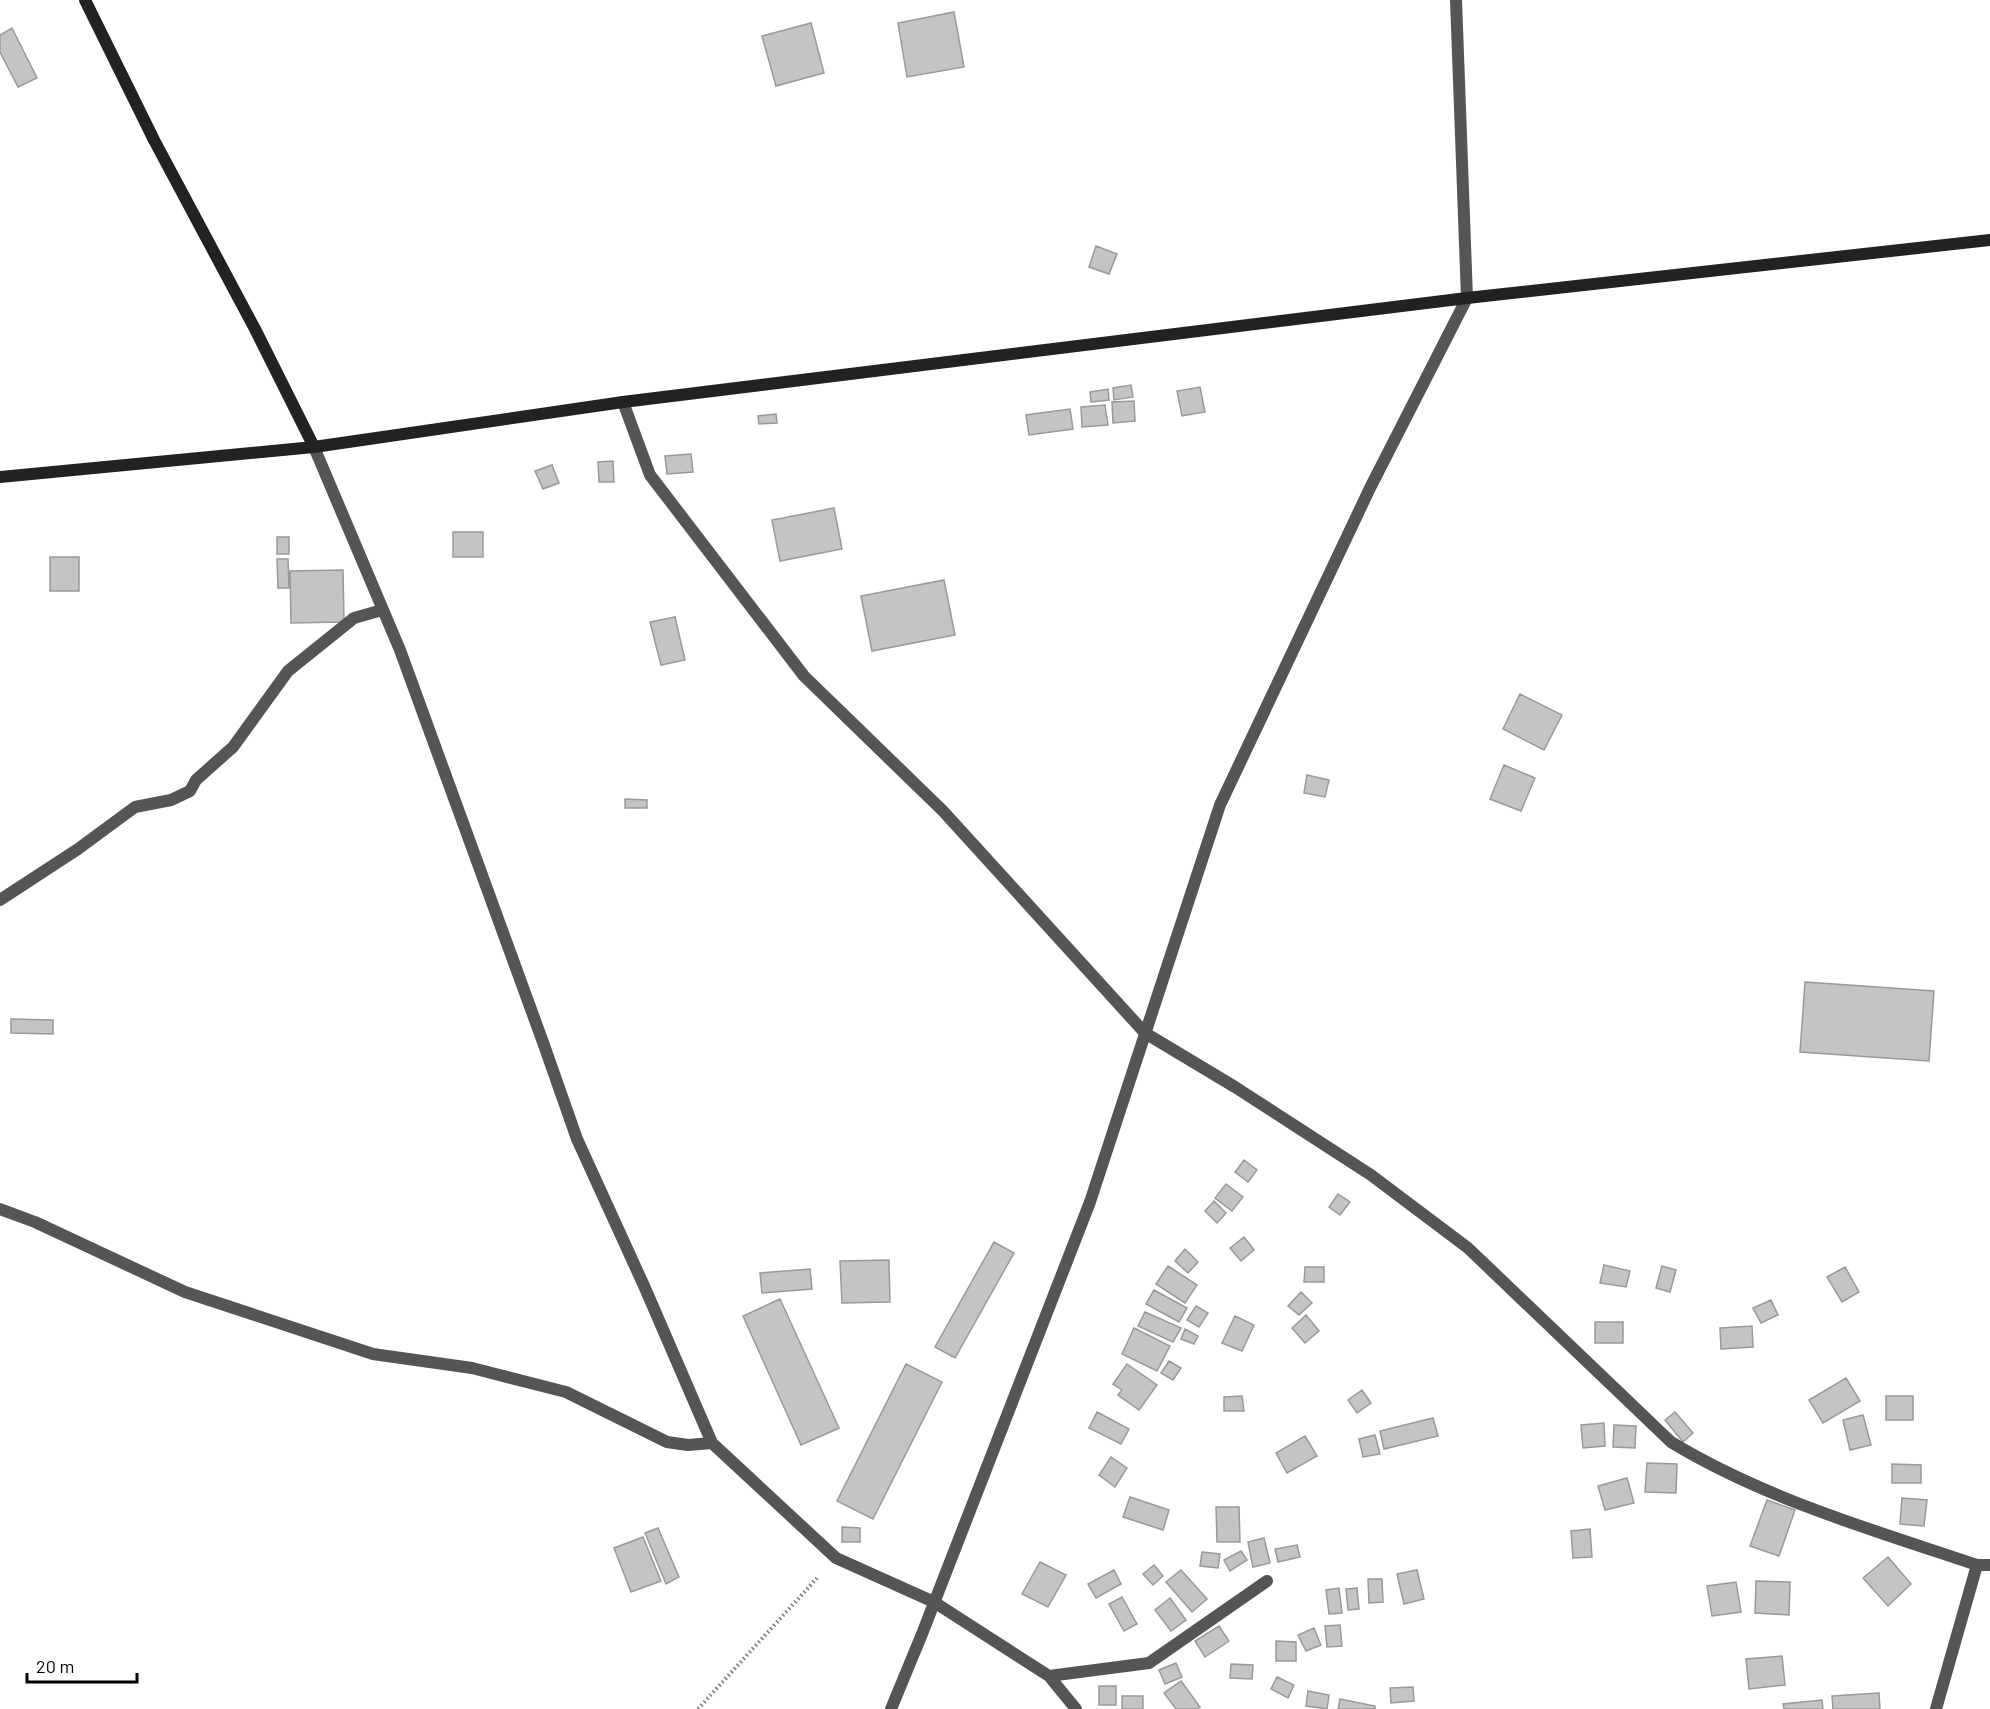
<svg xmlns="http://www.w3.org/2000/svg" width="1990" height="1709" viewBox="0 0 1990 1709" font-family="Barlow,sans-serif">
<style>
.building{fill:#c4c4c4;stroke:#999;stroke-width:1.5}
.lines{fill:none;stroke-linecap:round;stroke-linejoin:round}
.path{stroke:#777;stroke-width:4;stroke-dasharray:1.5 3;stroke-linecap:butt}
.street{stroke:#555;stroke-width:12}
.secondary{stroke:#222;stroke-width:12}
</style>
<rect width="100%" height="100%" fill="#fff"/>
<path class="building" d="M954 12 964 67 907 77 898 23Z
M811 23 824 73 776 86 762 36Z
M12 28 37 78 18 87 0 52V35Z
M1096 246 1117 254 1109 274 1089 267Z
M1131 385 1133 397 1114 400 1113 388Z
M1200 387 1205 412 1182 416 1177 391Z
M1108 389 1109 400 1091 402 1090 392Z
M1134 401 1135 421 1113 423 1112 402Z
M1105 405 1108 425 1082 427 1081 407Z
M1070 409 1073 429 1029 435 1026 415Z
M776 414 777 423 759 424 758 416Z
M691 454 693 472 667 474 665 456Z
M613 461 614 482H599L598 462Z
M552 465 559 483 543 489 535 471Z
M834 508 842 549 780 561 772 520Z
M453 532H483V557H453Z
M277 537H289V554H277Z
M50 557H79V591H50Z
M277 559H288L289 588H278Z
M343 570 344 622 291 623 290 571Z
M944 580 955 635 872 651 861 596Z
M675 617 685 660 661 665 650 622Z
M1520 694 1562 715 1544 750 1503 729Z
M1504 765 1535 778 1521 811 1490 799Z
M1307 775 1329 780 1325 797 1304 793Z
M625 799 647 800V808H625Z
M1805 982 1934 991 1929 1061 1800 1052Z
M11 1019 53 1020V1034L11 1033Z
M1244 1160 1257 1170 1248 1182 1235 1172Z
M1226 1184 1243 1197 1232 1211 1215 1198Z
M1338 1194 1350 1202 1340 1215 1329 1207Z
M1214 1201 1226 1213 1217 1223 1205 1211Z
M1244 1237 1254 1250 1241 1261 1230 1248Z
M994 1242 1014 1253 955 1358 935 1347Z
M1185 1249 1198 1262 1188 1273 1175 1261Z
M889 1260 890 1302 842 1303 840 1261Z
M1604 1265 1630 1271 1626 1287 1600 1283Z
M1168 1266 1197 1285 1185 1303 1156 1284Z
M1662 1266 1676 1270 1670 1292 1656 1288Z
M1305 1267H1324V1282H1304Z
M1845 1267 1859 1292 1842 1302 1827 1277Z
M810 1269 812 1289 762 1293 760 1273Z
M1154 1290 1187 1308 1179 1322 1146 1304Z
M1301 1292 1312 1303 1299 1315 1288 1306Z
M780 1299 839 1428 801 1445 743 1316Z
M1771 1300 1778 1315 1761 1323 1753 1308Z
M1196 1306 1208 1313 1199 1327 1187 1320Z
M1145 1312 1181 1328 1173 1342 1138 1326Z
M1306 1315 1319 1331 1305 1343 1292 1328Z
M1235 1316 1254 1325 1242 1351 1222 1343Z
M1595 1322H1623V1343H1595Z
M1752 1326 1753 1347 1721 1349 1720 1328Z
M1134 1328 1170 1346 1157 1371 1122 1354Z
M1185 1329 1198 1336 1194 1344 1181 1339Z
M1169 1361 1181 1368 1173 1380 1161 1373Z
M906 1364 942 1382 873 1519 837 1501Z
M1127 1364 1157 1385 1139 1410 1118 1395 1122 1390 1113 1384Z
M1846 1378 1860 1401 1823 1423 1809 1400Z
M1362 1390 1371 1403 1357 1413 1348 1400Z
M1242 1396 1244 1411H1224V1397Z
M1886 1396H1913V1420H1886Z
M1097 1412 1129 1429 1121 1444 1089 1428Z
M1675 1412 1693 1433 1683 1442 1665 1420Z
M1863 1415 1871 1445 1850 1450 1843 1420Z
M1433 1418 1438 1436 1384 1449 1380 1431Z
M1604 1423 1605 1446 1583 1448 1581 1425Z
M1614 1425 1636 1426 1635 1448 1613 1447Z
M1375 1435 1380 1454 1363 1457 1359 1439Z
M1305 1436 1317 1456 1287 1473 1276 1453Z
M1111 1457 1127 1468 1115 1487 1099 1475Z
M1647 1463 1677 1464 1676 1493 1645 1492Z
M1892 1464 1921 1465V1483H1892Z
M1627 1478 1634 1503 1605 1510 1598 1486Z
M1130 1497 1169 1510 1163 1530 1123 1517Z
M1902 1498 1927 1500 1924 1526 1900 1524Z
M1767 1500 1795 1510 1779 1556 1750 1546Z
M1216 1507H1239L1240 1542H1217Z
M842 1527 860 1528V1542H842Z
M658 1528 679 1577 666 1584 645 1533Z
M1590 1529 1592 1557 1573 1558 1571 1531Z
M643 1537 661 1581 631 1592 614 1548Z
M1264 1538 1270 1563 1253 1567 1248 1542Z
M1297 1545 1300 1557 1278 1562 1275 1549Z
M1241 1551 1247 1560 1230 1571 1224 1560Z
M1202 1552 1220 1554 1218 1568 1200 1566Z
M1888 1557 1911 1584 1888 1606 1863 1578Z
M1040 1562 1066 1575 1048 1607 1022 1594Z
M1154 1565 1163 1576 1153 1585 1143 1574Z
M1114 1570 1121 1584 1096 1598 1088 1584Z
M1181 1570 1207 1599 1192 1612 1166 1582Z
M1417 1570 1424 1599 1404 1604 1397 1574Z
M1368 1579H1382L1383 1602 1369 1603Z
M1756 1581 1790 1582 1789 1615 1755 1613Z
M1736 1582 1741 1612 1712 1616 1707 1586Z
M1339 1588 1342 1613 1329 1614 1326 1590Z
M1357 1588 1359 1609 1348 1610 1346 1589Z
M1122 1597 1137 1624 1124 1631 1109 1604Z
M1170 1598 1186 1620 1171 1631 1155 1610Z
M1340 1625 1342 1646 1327 1647 1325 1626Z
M1219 1626 1229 1641 1205 1657 1195 1641Z
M1314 1628 1321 1645 1306 1651 1298 1635Z
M1276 1641 1296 1642V1661H1276Z
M1782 1656 1785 1685 1749 1689 1746 1659Z
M1176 1663 1182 1677 1165 1684 1159 1670Z
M1231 1664 1253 1665 1252 1679 1230 1678Z
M1277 1677 1294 1685 1288 1698 1271 1689Z
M1181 1681 1200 1707 1197 1709H1176L1164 1693Z
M1099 1686H1116V1705H1099Z
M1413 1687 1414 1701 1391 1703 1390 1688Z
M1308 1691 1329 1695 1327 1709 1306 1706Z
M1879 1693 1880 1709H1833L1832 1696Z
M1122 1696H1143V1709H1122Z
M1340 1699 1375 1706V1709H1338Z
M1822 1700 1823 1709H1784L1783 1704Z"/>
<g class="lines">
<path class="path" d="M698 1709 818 1577"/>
<path class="street" d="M623 402 650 475 804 676 943 811 1145 1033 1235 1087 1371 1175 1468 1248 1671 1442C1765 1499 1873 1530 1977 1565H1990
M314 447 400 650 544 1045 577 1139 645 1288 712 1443 836 1558 934 1602 1049 1676 1076 1709
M0 900 78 849 135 807 171 800 190 791 196 780 233 747 288 671 354 618 382 610
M0 1209 35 1222 185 1292 373 1354 472 1368 566 1392 667 1442 688 1445 712 1443
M1049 1676 1149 1663 1267 1581
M891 1709 922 1634 1090 1202 1220 805 1370 488 1467 298 1456 0
M1936 1709 1977 1565"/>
<path class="secondary" d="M85 0 154 140 255 329 314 447
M0 477 314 447 623 402 1467 298 1990 240"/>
</g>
<path d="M27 1673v9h110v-9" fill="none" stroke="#000000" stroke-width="3"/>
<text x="36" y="1673" font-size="18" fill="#000000" stroke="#ffffff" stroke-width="4.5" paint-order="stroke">20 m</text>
</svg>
